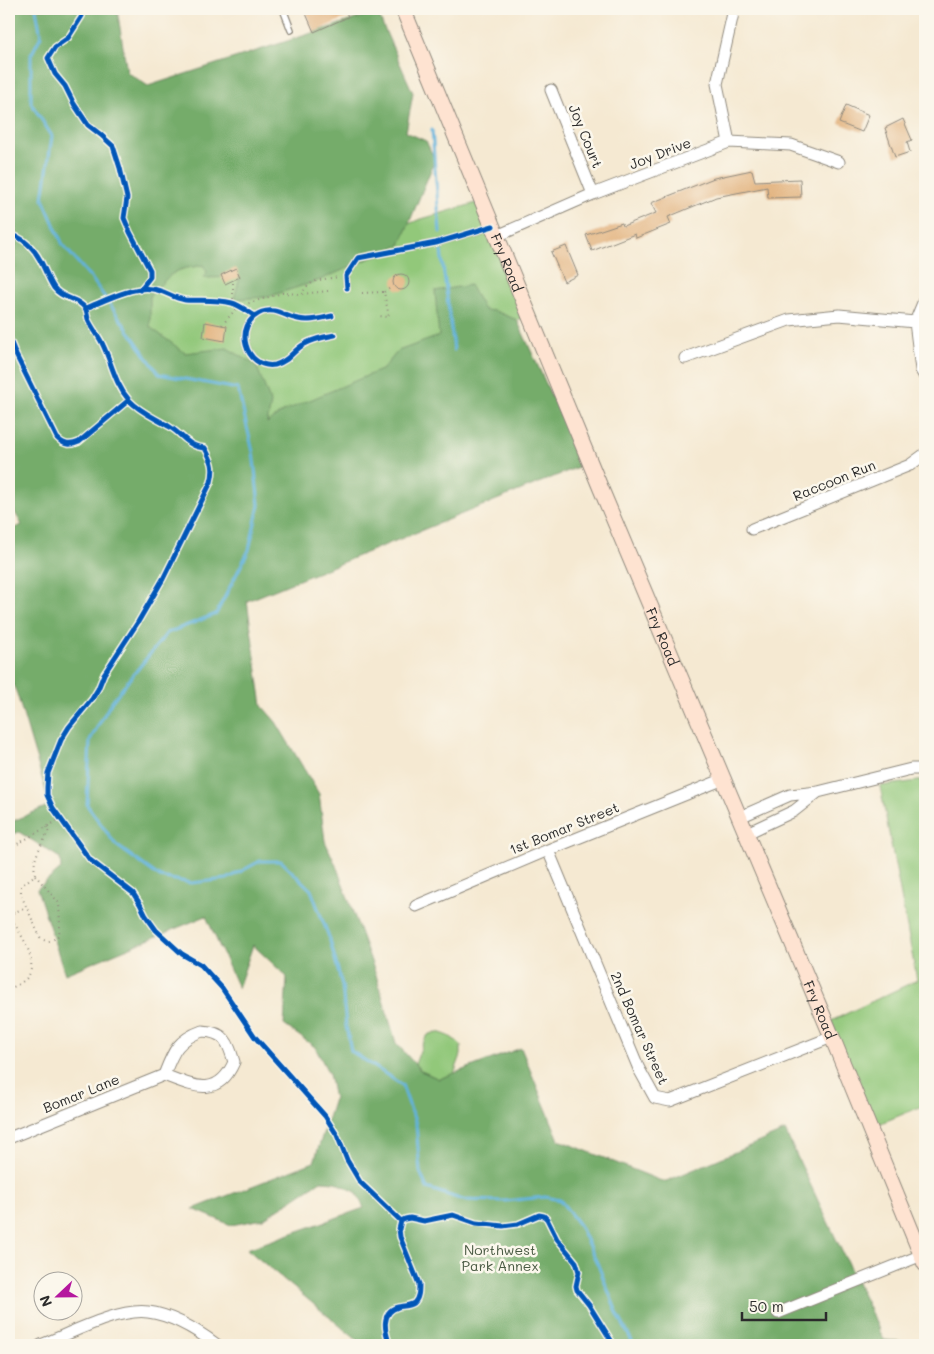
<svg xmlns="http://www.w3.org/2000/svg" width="934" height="1354" viewBox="0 0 934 1354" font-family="Mali,sans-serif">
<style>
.green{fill:#92c87a;stroke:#5e7a52}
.forest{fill:#75ac6a;stroke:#506c4a}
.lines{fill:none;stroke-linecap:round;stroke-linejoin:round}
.stream{stroke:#62b3dd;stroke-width:3}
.building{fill:#e1af78}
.lane-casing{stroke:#908a7e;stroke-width:8}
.street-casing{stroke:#908a7e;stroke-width:13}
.secondary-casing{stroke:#908a7e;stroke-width:17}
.path{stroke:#908a7e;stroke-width:2;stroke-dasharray:1 4;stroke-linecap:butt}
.lane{stroke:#fff;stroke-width:5.5}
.street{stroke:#fff;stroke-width:11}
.secondary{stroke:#fee3d1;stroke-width:15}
.cycleway-casing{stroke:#fbf7ec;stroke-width:8}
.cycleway{stroke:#0057b8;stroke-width:5}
.labels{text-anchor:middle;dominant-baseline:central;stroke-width:5;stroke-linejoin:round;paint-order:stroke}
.street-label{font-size:14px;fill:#2b2b2b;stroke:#fbf7ec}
.park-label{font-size:14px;fill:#4a5a43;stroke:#fbf7ec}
</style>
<rect width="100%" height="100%" fill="#fbf7ec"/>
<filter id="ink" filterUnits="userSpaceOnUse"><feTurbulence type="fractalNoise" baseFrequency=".02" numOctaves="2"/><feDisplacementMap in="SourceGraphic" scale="10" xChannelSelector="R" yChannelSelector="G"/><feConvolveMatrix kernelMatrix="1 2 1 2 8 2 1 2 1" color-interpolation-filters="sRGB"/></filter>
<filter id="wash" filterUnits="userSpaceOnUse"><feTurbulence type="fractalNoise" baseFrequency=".0096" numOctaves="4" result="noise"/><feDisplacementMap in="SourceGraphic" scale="20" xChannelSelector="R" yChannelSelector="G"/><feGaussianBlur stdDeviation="1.12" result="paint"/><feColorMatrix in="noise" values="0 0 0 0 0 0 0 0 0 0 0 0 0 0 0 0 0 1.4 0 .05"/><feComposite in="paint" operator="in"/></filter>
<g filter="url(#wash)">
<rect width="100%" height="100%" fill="#f5e9d2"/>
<path class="green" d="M9 149 326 259 418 220 483 201 530 315 50 512Z
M925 780V1105L874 1126 831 1021 917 980 880 786Z
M436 1032C447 1034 453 1038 461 1045V1055L454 1074 439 1079 421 1071 415 1064 423 1043 428 1035Z"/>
<path class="forest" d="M9 9H117L127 72 148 86 377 12 413 93 406 132 426 141 435 160 400 245 320 280 267 297 234 299 240 277 204 278 207 272 203 265C196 267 187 267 180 270 168 274 159 287 150 296V327L185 353 227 348 256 365 271 403 267 423 284 411 383 369 398 351 439 336 435 291 470 285 484 310 495 311 517 320 583 465 247 601 262 706 276 722 319 794 325 841 337 868 376 975 396 1043 421 1071 439 1079 521 1048 559 1140 664 1182 785 1131 884 1340 925 1343V1345H363L247 1249 364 1208 356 1192 335 1182 321 1181 263 1219 231 1225 193 1209 314 1162 334 1099 329 1074 315 1047 284 1025 287 977 253 945 238 988 206 916 65 974 37 889 61 869 60 858 19 832 9 835V823L50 805 17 694 9 673V530L22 525 9 502Z"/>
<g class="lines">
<path class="stream" d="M36 9 41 36 31 55V103L52 136 43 199 63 245 92 279 159 374 238 389 253 452 259 505 249 550 216 614 167 633 112 701 90 740 87 805 116 845 160 877 191 883 227 879 260 861H281L311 890 329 937 342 985 346 1026 351 1051 402 1085 416 1124 420 1172 427 1188 463 1200 505 1201 545 1197 560 1200 579 1225 598 1265 618 1315 634 1345
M432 130 440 232
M441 251 454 350"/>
</g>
<g id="blocks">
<path class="building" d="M304 9H345L348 17 314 32Z
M846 105 869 115 862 132 839 123Z
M903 119 912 140 907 142 910 152 895 157 885 128Z
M752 170 755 181 800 179 801 197 768 198 767 187 716 197 668 217 671 224 636 238 635 234 592 251 586 235 622 223 623 226 656 213 651 203 714 178Z
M566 246 578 275 564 282 551 252Z
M236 268 240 277 225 284 221 275Z
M393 282a8 8 0 1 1 16 0a8 8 0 1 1-16 0Z
M205 322 227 326 225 341 203 337Z"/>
</g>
</g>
<g filter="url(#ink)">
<use href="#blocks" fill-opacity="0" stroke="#908a7e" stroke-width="1"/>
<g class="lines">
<g class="lane-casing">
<path id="lane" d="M283 9 291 30
M347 288 346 276 358 258 436 243 491 227
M332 316C322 318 309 322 298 319 285 317 276 307 262 312 232 324 245 370 275 365 288 362 293 351 303 345 312 339 324 337 335 335"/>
</g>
<g class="street-casing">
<path id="street" d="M551 90 593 194
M729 142 717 84 734 9
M497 236 593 194 729 142 791 145 839 162
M925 298 915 322 921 370 925 377
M685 358 789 320 839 315 915 322
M752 529 910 465 925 454
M740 817 790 795 818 792 911 769H925
M747 833 794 811 818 792
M548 850 639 1069 655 1098 670 1101 832 1037
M416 906 548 850 724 779
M202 1031C225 1032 228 1042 234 1062 218 1099 193 1086 164 1075 173 1052 177 1040 202 1031Z
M9 1138 164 1075
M778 1313 922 1255
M41 1345C69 1334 118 1308 148 1312 173 1315 197 1330 217 1345"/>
</g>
<g class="secondary-casing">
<g id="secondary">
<path id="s1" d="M403 9 601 489 832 1037 925 1264"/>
</g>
</g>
<path class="path" d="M233 283V303
M328 291 302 294C308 279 325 279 339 277
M384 292 392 287
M362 293 384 292 389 317 378 316
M222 325 235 310 246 304 282 293 302 294
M9 849 60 819
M35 874C32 857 42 845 49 830L47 827
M35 875 59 903 60 926 59 935C53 941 47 944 40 937L21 895V886Z
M9 989C15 986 25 982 29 975 38 957 18 930 9 915L26 907"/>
<use href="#lane" class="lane"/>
<use href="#street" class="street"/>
<use href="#secondary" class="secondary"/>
<g class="cycleway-casing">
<path id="cycleway" d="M83 9 82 16 68 38 55 47 48 58 55 74 65 86 74 104 88 125 101 135 113 146 120 168 127 198 124 218 130 232 150 270V277L140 290
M9 236C21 234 35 250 40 260 45 269 48 279 54 288 63 300 77 297 85 308 87 310 87 315 88 319 92 328 99 336 103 345 112 364 115 384 129 400 141 413 156 418 170 427 184 436 188 447 205 448 212 461 215 467 211 482L163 579 138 622 104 674 98 689 92 699 69 727 61 740 48 773 47 787V795L53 808 90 860 133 893 140 904 146 916 156 930 182 954 201 965 222 988 255 1037 325 1116 337 1135 347 1160 360 1182 401 1221
M347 288 346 276 358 258 436 243 493 226
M86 308C104 301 133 286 152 289 164 290 172 298 185 300 201 301 216 299 232 303 240 305 248 312 255 316
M9 309V338L16 355 57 438C64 445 70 446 79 442L129 400
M332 316C322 318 309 322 298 319 285 317 276 307 262 312 232 324 245 370 275 365 288 362 293 351 303 345 312 339 324 337 335 335
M390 1345C385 1332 380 1312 398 1307 403 1306 409 1306 414 1303 419 1298 419 1291 419 1284L400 1237 399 1229 401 1221 405 1219 410 1218 424 1221 453 1215 476 1223 503 1226 518 1224 539 1215 544 1216 547 1219 557 1239 576 1262 579 1272 576 1286 577 1290 589 1305 614 1345"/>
</g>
<use href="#cycleway" class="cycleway"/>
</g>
</g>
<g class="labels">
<g class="street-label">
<text transform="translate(586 136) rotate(68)">Joy Court</text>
<text transform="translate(660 153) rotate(-21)">Joy Drive</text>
<text stroke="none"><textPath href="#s1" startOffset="274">Fry Road</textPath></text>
<text transform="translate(834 480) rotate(-22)">Raccoon Run</text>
<text stroke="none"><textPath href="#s1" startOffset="679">Fry Road</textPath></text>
<text transform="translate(564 828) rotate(-22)">1st Bomar Street</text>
<text stroke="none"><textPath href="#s1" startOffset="1084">Fry Road</textPath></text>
<text transform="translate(640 1028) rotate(66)">2nd Bomar Street</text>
<text transform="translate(81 1093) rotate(-22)">Bomar Lane</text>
</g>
<g class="park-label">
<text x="500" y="1249">Northwest<tspan x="500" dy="16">Park Annex</tspan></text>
</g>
</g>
<rect width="934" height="1354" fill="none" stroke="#fbf7ec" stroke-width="30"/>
<g transform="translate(58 1296) rotate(248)"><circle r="24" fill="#fbf7ec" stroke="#a8a59f"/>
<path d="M0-4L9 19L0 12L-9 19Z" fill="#b5179e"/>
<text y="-8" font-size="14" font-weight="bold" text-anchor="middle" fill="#2b2b2b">N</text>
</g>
<path d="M742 1312v8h84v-8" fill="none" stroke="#2b2b2b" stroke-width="2.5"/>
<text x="749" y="1312" font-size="15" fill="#2b2b2b" stroke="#fbf7ec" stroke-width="4" paint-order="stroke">50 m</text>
</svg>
